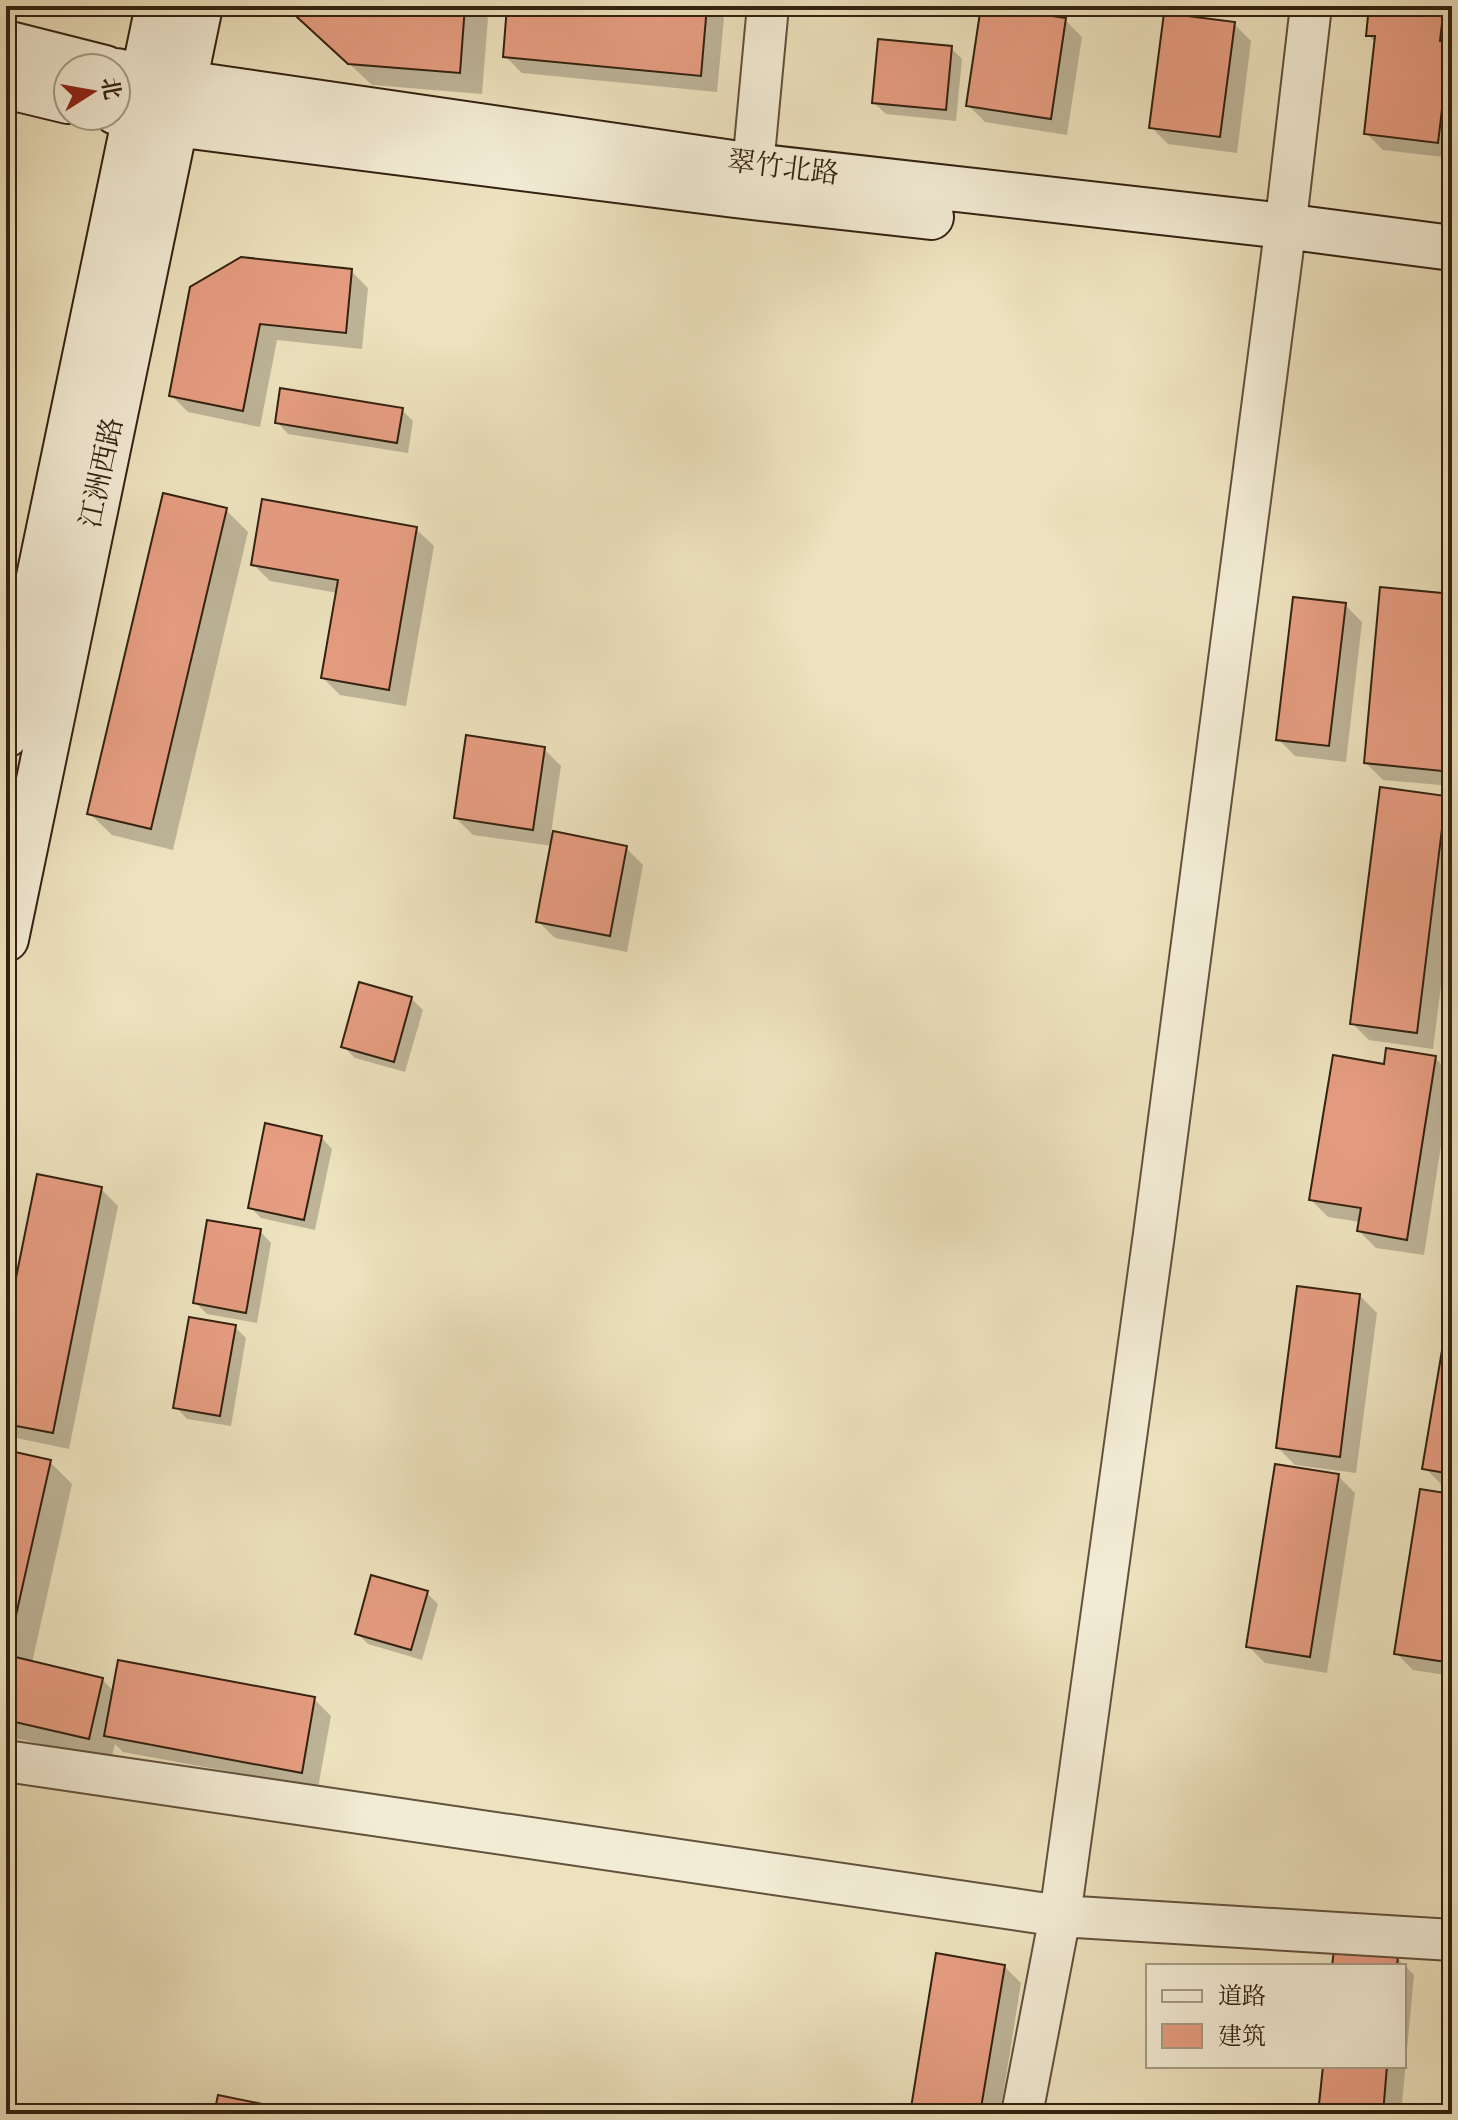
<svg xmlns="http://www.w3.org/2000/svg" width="1458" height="2120" viewBox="0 0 1458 2120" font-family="Vollkorn,'Noto Serif SC',serif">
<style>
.shadow{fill:#0003}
.building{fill:#e69d81;stroke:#332110;stroke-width:2}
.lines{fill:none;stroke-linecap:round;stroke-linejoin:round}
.minor-casing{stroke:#62513c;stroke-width:44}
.secondary-casing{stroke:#332110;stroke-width:48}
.minor{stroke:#f3ecd5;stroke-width:40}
.secondary{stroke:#f3ecd5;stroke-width:44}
.labels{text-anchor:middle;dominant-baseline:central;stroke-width:8;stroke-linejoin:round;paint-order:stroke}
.street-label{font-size:28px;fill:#332110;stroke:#f3ecd5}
</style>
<rect width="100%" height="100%" fill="#ede2be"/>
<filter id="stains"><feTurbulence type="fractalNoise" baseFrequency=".0025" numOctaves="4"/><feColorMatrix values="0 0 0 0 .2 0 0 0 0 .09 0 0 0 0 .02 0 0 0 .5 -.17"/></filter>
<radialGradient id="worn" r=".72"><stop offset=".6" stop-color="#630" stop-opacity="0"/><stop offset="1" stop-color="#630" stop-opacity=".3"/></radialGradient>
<path class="shadow" d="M287 6H476L488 18 482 94 372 85Z
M509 6H712L724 18 717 92 522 73 505 56Z
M1210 6H1254L1253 14 1215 11Z
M1371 6H1452V158L1383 150 1366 133 1376 43 1368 35Z
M1065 20 1082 37 1067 135 985 122 968 105Z
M1234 24 1251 41 1237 153 1168 144 1151 127Z
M951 48 962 59 956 121 886 114 874 103Z
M351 271 368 288 362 349 277 340 260 427 188 412 171 395 192 289Z
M402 410 413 421 408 453 288 434 277 422Z
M226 510 248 532 173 850 112 835 89 813Z
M416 529 434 546 406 706 340 695 323 678 338 593 270 581 253 564Z
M1452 596V786L1383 780 1366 763Z
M1345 605 1362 622 1346 762 1295 756 1278 739Z
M544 749 561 766 551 833 626 848 643 865 627 952 555 938 538 921 552 846 473 835 456 818Z
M1446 798 1452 804V898L1433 1049 1369 1040 1352 1023Z
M411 998 423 1010 405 1072 355 1058 344 1047Z
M1435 1058 1452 1075 1424 1255 1376 1248 1359 1231 1361 1222 1328 1217 1311 1200 1385 1066Z
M321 1137 332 1149 315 1230 261 1218 250 1207Z
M101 1189 118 1206 69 1449 7 1436 6 1337Z
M260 1231 271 1243 257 1323 207 1314 196 1303Z
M1360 1296 1377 1313 1356 1473 1295 1465 1278 1448Z
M1452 1311V1487L1442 1485 1425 1468Z
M235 1327 246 1338 231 1426 187 1419 176 1407Z
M6 1452 50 1462 72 1484 32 1663 102 1679 114 1692 314 1699 331 1716 318 1788 123 1752 115 1744 111 1760 6 1736Z
M1338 1476 1355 1493 1327 1673 1265 1663 1248 1646Z
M1452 1496V1676L1413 1670 1396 1653Z
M427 1593 438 1604 422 1660 368 1644 357 1633Z
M1397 1958 1414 1975 1401 2114H1320L1325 2066H1404V1966H1334Z
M1004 1966 1021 1983 1000 2114H912Z"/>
<path class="building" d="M285 6H465L460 73 348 64Z
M507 6H707L701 76 503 57Z
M981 6 1066 18 1051 119 966 106Z
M1369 6H1444L1440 41 1450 42 1438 143 1364 134 1375 36H1366Z
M1164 13 1235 22 1220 137 1149 128Z
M878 39 952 46 946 110 872 103Z
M241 257 352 269 346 333 260 324 243 411 169 396 190 287Z
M280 388 403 408 397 443 275 423Z
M163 493 227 508 151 829 87 814Z
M262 499 417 527 389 690 321 678 338 580 251 565Z
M1380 587 1452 594V655L1442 771 1364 763Z
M1293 597 1346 603 1329 746 1276 740Z
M466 735 545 747 533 830 454 818Z
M1380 787 1446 796 1417 1033 1350 1024Z
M553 831 627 846 610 936 536 922Z
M359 982 412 997 394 1062 341 1047Z
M1386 1048 1436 1056 1407 1240 1357 1231 1361 1208 1309 1200 1333 1055 1384 1064Z
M265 1123 322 1136 304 1220 248 1208Z
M37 1174 102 1187 53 1433 6 1424V1327Z
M207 1220 261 1229 246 1313 193 1303Z
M1297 1286 1360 1294 1340 1457 1276 1448Z
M1449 1309H1452V1474L1422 1469Z
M189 1317 236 1325 220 1416 173 1408Z
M6 1450 51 1460 7 1655 103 1678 89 1739 6 1720Z
M1275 1464 1339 1474 1310 1657 1246 1647Z
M1420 1489 1452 1494V1663L1394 1654Z
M371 1575 428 1591 411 1650 355 1634Z
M118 1660 315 1697 302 1773 104 1736Z
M1334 1950 1398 1956 1397 1966H1332Z
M936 1953 1005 1965 980 2114H910Z
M1323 2066H1387L1383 2114H1318Z
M218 2095 287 2109 286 2114H214Z"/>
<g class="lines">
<g class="minor-casing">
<path id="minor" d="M753 166 768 6
M6 1761 1060 1916 1452 1940
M1022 2114 1060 1916 1154 1234 1282 255 1311 6"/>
</g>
<g class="secondary-casing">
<path id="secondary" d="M6 43 105 68
M116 71 142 77 753 166 1284 226 1452 248
M6 86 68 101
M116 112 175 124 735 195 931 217
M6 735 158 6
M6 939 200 6"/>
</g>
<use href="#minor" class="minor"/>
<use href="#secondary" class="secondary"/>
</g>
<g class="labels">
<g class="street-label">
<text transform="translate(783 169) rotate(7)">翠竹北路</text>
<text transform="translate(103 473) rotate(-78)">江洲西路</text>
</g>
</g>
<rect width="1458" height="2120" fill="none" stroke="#ede2be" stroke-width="32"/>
<rect x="8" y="8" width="1442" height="2104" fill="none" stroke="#332110" stroke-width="4"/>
<rect x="16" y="16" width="1426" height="2088" fill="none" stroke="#332110" stroke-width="2"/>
<rect x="1146" y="1964" width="260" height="104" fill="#f3ecd5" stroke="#a69b86" stroke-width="2"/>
<rect x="1162" y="1990" width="40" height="12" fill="#f3ecd5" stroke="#a69b86" stroke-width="2"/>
<text x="1218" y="2004" font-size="24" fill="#332110">道路</text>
<rect x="1162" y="2024" width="40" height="24" fill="#e69d81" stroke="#a69b86" stroke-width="2"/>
<text x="1218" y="2044" font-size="24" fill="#332110">建筑</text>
<g transform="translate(92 92) rotate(79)"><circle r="38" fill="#f3ecd5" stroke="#a69b86" stroke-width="2"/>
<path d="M0-6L14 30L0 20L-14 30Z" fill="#8f2418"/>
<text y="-12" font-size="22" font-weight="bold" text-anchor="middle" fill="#332110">北</text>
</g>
<rect width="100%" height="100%" filter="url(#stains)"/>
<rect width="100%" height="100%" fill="url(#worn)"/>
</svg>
